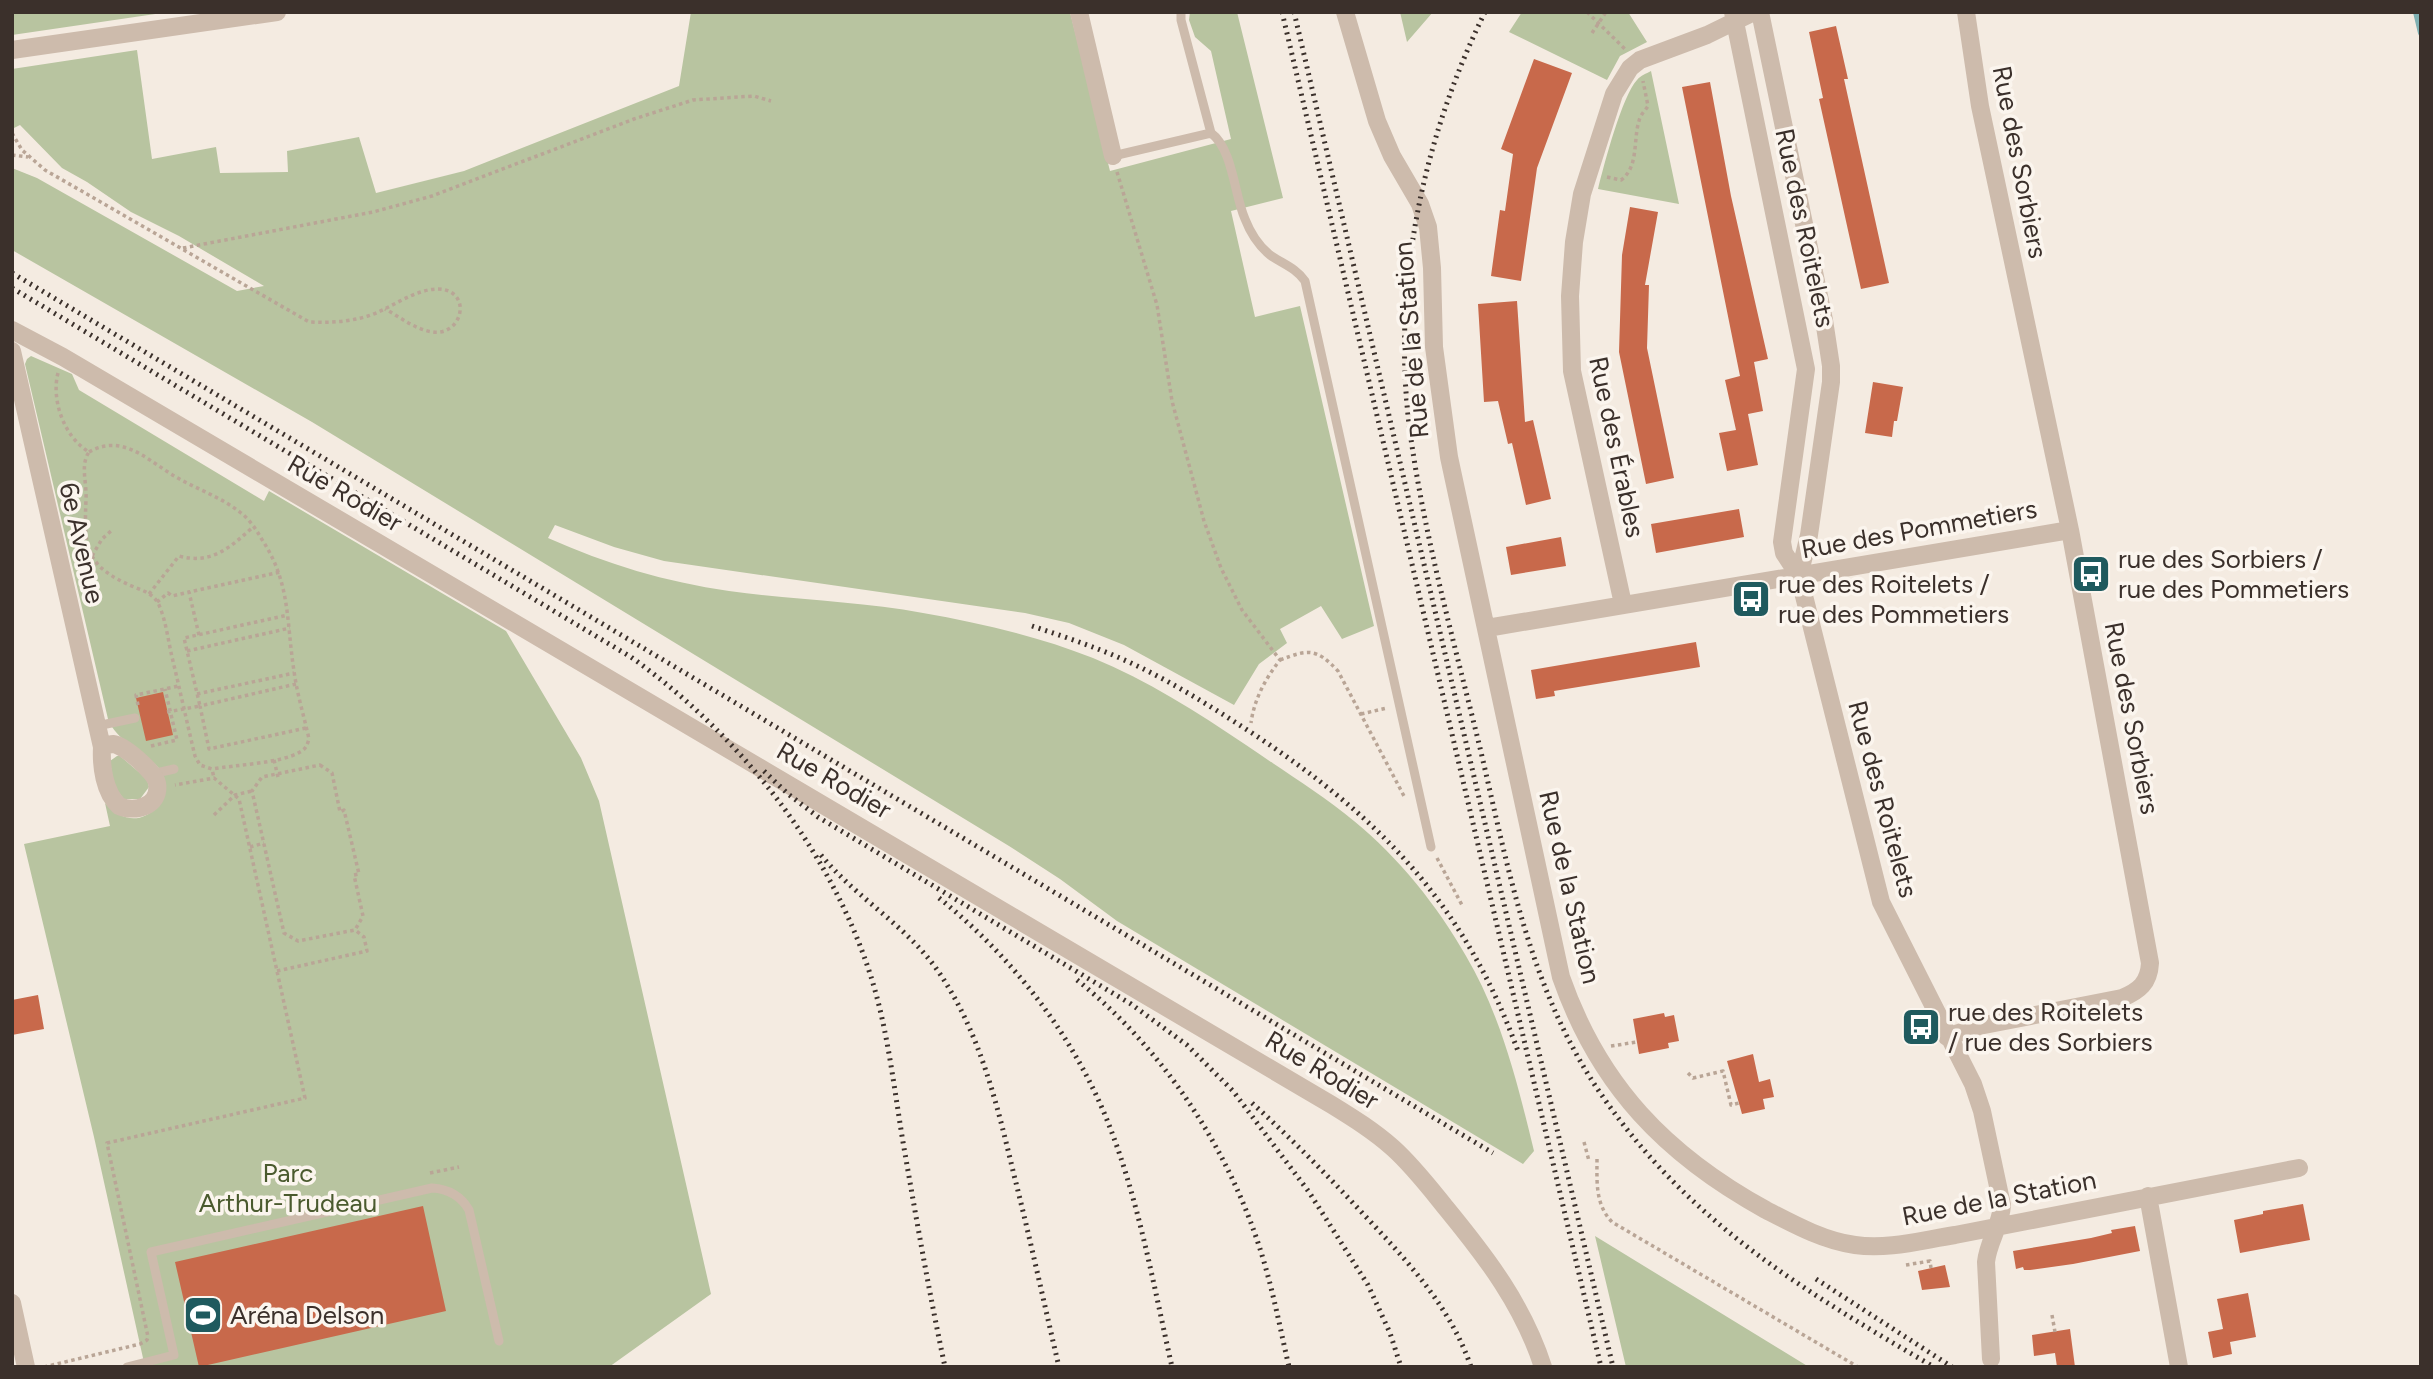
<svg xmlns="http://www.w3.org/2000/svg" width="2433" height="1379" viewBox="0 0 2433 1379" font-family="Figtree,sans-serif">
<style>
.green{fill:#b8c4a0}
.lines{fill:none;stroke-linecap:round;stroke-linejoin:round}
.stream{stroke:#7fb0b2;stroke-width:6}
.building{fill:#c8694b}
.path{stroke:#b9a596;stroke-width:3.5;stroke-dasharray:3.5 3.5;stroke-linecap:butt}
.service{stroke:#cdbbac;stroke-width:9}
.minor{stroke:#cdbbac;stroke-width:18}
.tertiary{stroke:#cdbbac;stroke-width:18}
.rail{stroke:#3b302b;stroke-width:5;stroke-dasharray:2 5;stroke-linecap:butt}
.labels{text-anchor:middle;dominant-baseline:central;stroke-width:7;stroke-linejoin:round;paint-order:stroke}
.street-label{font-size:26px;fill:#3b302b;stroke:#fbf5ee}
.poi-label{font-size:26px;fill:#3b302b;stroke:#fbf5ee;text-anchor:start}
.park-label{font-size:26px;fill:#4a5a2e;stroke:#fbf5ee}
</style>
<rect width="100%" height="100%" fill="#f4ebe1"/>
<path class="green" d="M12 12H169L12 35Z
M691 12H1070L1110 171 1231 139 1211 51 1195 37 1189 20 1190 12H1237L1283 198 1231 211 1255 317 1300 306 1374 626 1342 639 1321 606 1280 629 1287 643 1259 664 1234 705 1124 645 1069 623 1025 613 664 561 614 547 555 525 548 538C606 564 666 582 729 591 793 600 859 601 923 613 980 623 1038 636 1093 658 1147 680 1197 712 1246 745 1282 770 1320 793 1354 821 1399 858 1437 905 1466 956 1501 1015 1518 1085 1534 1151L1523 1164 1117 921 1060 879 1009 846 312 422 12 250V168L37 178 237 291 264 286 179 236 131 212 87 182 62 168 20 125 12 129V69L137 50 152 159 216 147 220 173 288 172 287 151 359 137 376 193 464 171 679 86Z
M1400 12H1433L1407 42Z
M1522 12H1628L1647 42 1620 56 1607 80 1509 32Z
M1651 71 1679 204 1598 189C1604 165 1622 96 1637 80 1641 75 1646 74 1651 71Z
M31 356 72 374 79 390 264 501 269 491 506 631 581 758 599 801 711 1294 609 1367H145L94 1137 24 844 110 826 105 803C120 820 140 825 157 807L163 773C147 752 118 744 108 719L25 364 27 359Z
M117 756H120L147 779 149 787 140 799H124L114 787 110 761Z
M1595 1236 1809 1367H1626Z"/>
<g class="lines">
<path class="stream" d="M2416 12 2421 33"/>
</g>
<path class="building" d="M1836 26 1848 79H1844L1889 283 1861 289 1819 99 1823 98 1809 32Z
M1534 59 1572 73 1537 168 1521 281 1491 276 1500 210 1505 211 1513 154 1501 149Z
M1710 82 1731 196 1768 359 1754 362 1763 411 1748 414 1758 465 1727 471 1719 433 1736 430 1725 380 1740 376 1682 87Z
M1630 207 1658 212 1645 285H1649L1647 348 1674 478 1646 484 1619 352 1622 255Z
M1517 301 1525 422 1533 420 1551 499 1526 505 1512 443 1508 444 1498 401 1484 402 1478 304Z
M1873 382 1903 387 1897 421H1894L1892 437 1865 433Z
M1739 509 1744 537 1656 553 1651 524Z
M1561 537 1566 566 1511 575 1506 547Z
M1696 642 1700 667 1554 691 1555 696 1536 699 1531 670Z
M163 692 173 735 146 741 136 698Z
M38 995 44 1029 12 1035V1000Z
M1664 1013 1665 1017 1674 1015 1679 1041 1668 1043 1669 1048 1639 1054 1633 1019Z
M1753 1054 1759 1082 1770 1079 1774 1097 1763 1099 1765 1109 1742 1114 1727 1061Z
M2303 1204 2310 1240 2240 1253 2234 1220 2263 1214V1211Z
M423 1206 446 1311 199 1367 175 1262Z
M2135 1226 2140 1251 2073 1264 2030 1270H2024L2023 1267 2016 1269 2013 1251 2091 1238 2112 1233 2111 1230Z
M1945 1265 1950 1287 1922 1290 1918 1271Z
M2248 1293 2256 1337 2230 1342 2232 1354 2213 1358 2208 1332 2223 1329 2217 1299Z
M2070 1329 2075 1367H2057L2055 1353 2034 1356 2032 1335Z"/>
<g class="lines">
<path class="path" d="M1587 12 1626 50
M1592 33 1606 12
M12 133 22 150 45 170 309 322C329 323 348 322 368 316 390 309 414 289 438 289 473 290 463 336 433 332 416 330 400 317 385 309
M12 155 28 157
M1117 172 1157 305 1172 401 1204 521 1221 568 1242 610 1280 660C1265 679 1254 700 1251 723
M1607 177 1621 180C1639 167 1633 140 1639 121 1640 115 1645 111 1648 106L1643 81
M183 248 373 212 432 196 634 119 693 100 754 96 771 101
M58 373C51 400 64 437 89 452 80 465 87 483 86 499 84 549 85 566 134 587 144 591 154 594 159 605 166 621 168 640 172 657 180 690 187 723 195 756L200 765 212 769 214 778
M89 452C121 434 144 457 171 474 193 488 220 496 241 513 249 519 256 529 261 538 291 583 286 620 294 671 297 694 304 716 309 739 307 745 306 749 300 752 282 763 235 765 212 769
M92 556 102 539 111 531
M149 594 179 556C211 565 231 547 253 527
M157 602 168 593 172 596 189 592
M199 635 189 592 280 572
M187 651 290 628
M1280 660C1309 649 1316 648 1338 671L1404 796
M296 684 200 706 209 749 306 728
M197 694 294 673
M138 705 136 695 179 686
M167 712 200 706 184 638 288 615
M1361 714 1387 708
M151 746 177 740 165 689
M274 760 278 777
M320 765 332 773 340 812 344 810 359 874 354 875 363 916 355 930 298 941 284 933 252 791 262 777Z
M214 815 235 795 252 791
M250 847 264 843
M1437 858 1463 907
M277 971 367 951 364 937 355 930
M1611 1046 1637 1042
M1688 1073 1693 1078 1723 1071 1731 1105 1739 1103
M1584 1142 1589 1161
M1597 1159C1597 1182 1595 1204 1612 1222L1858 1367
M430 1173 459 1167
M1906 1265 1930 1261 1931 1268
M2052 1315 2055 1332
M44 1367 140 1344 147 1340 148 1337 107 1143 305 1098 239 799 214 778 175 785"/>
<path class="service" d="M1211 133C1233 149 1234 194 1245 219 1250 232 1259 246 1270 255 1283 264 1296 268 1305 281L1431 847
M1113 156 1211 133 1181 20V12
M97 726 135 718
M152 774 174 769
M127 1367 174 1355 151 1252 432 1188C449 1189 461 1196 469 1210L499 1341"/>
<path class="minor" d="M1079 12 1113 156
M1345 12 1377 121 1392 156 1420 204 1428 227 1432 268 1434 347 1449 457 1561 977C1599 1086 1666 1155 1766 1210 1793 1224 1824 1241 1855 1245 1888 1250 1922 1240 1955 1235L2299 1168
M1733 12 1806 369 1782 542 1784 553 1799 576 1881 902 1973 1084 1982 1111 2002 1205C2001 1225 1988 1242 1986 1262L1991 1359
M1760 12 1824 320 1831 366V382L1809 535 1799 576
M12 330 63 357 1332 1105C1353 1118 1374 1131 1393 1148 1413 1166 1429 1187 1446 1208 1487 1258 1523 1305 1543 1367
M12 351 102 747C101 766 104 792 119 806 135 813 161 806 157 783 155 772 124 745 113 744 109 744 105 746 102 747
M1623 604 1572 371 1570 296 1574 242 1582 194 1614 94 1630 68 1640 60 1707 35 1754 12
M1487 628 2070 530
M1947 1037 1979 1026 2122 998C2139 991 2149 983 2150 963L2070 530 1980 106 1966 12
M2148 1196 2179 1367
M12 1303 26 1367"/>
<path class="tertiary" d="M12 50 277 12"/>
<path class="rail" d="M1282 12 1601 1367
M1294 12 1613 1367
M1485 12C1421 142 1390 294 1411 439 1426 544 1456 649 1481 752 1509 872 1531 994 1603 1097 1691 1224 1804 1291 1934 1367
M12 273 1493 1153
M12 288 631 657C740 735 832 851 872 980 888 1032 894 1088 903 1142 916 1217 929 1292 945 1367
M1032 626C1062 636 1093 646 1122 659 1168 679 1210 706 1252 733 1381 818 1466 906 1519 1054
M764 771 788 794 818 817 1131 1004 1187 1045 1233 1091 1309 1192 1368 1285 1390 1333 1401 1367
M821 855C856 898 906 925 938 971 980 1032 997 1104 1014 1175 1030 1238 1044 1303 1059 1367
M939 898C1010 955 1070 1031 1105 1115 1138 1195 1153 1283 1172 1367
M1077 980C1163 1049 1228 1147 1261 1252 1273 1290 1280 1328 1289 1367
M1252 1103C1292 1139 1330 1178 1367 1218 1409 1263 1451 1308 1471 1367
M1816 1279 1952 1367"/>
</g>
<defs>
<g id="bus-square" transform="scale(2.0125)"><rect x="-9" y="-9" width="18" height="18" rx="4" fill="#1f5a5e" stroke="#fbf5ee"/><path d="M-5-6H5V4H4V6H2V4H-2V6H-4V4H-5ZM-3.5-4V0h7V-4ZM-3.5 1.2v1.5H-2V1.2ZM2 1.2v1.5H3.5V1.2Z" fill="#fff"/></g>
<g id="stadium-square" transform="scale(2.0125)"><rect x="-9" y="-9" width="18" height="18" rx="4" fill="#1f5a5e" stroke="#fbf5ee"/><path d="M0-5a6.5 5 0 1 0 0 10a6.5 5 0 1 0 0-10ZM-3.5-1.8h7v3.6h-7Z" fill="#fff"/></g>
</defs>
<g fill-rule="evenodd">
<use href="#bus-square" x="2091" y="574"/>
<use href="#bus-square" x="1751" y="599"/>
<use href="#bus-square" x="1921" y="1027"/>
<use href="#stadium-square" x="203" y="1315"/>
</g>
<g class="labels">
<g class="street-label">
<text transform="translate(2020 162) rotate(79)">Rue des Sorbiers</text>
<text transform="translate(1805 228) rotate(78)">Rue des Roitelets</text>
<text transform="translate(1411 340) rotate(-95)">Rue de la Station</text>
<text transform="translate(1617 447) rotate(78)">Rue des Érables</text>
<text transform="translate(345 493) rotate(30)">Rue Rodier</text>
<text transform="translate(1919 529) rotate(-10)">Rue des Pommetiers</text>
<text transform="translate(82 543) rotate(77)">6e Avenue</text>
<text transform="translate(2132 718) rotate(79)">Rue des Sorbiers</text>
<text transform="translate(834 780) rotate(30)">Rue Rodier</text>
<text transform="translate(1883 799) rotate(75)">Rue des Roitelets</text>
<text transform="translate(1570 887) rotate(77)">Rue de la Station</text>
<text transform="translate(1322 1070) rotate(31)">Rue Rodier</text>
<text transform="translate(1999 1198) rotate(-11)">Rue de la Station</text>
</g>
<g class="poi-label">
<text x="2118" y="559">rue des Sorbiers /<tspan x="2118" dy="30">rue des Pommetiers</tspan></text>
<text x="1778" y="584">rue des Roitelets /<tspan x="1778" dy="30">rue des Pommetiers</tspan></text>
<text x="1948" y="1012">rue des Roitelets<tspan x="1948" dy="30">/ rue des Sorbiers</tspan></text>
<text x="230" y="1315">Aréna Delson</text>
</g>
<g class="park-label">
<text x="288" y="1173">Parc<tspan x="288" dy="30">Arthur-Trudeau</tspan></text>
</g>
</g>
<rect width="2433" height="1379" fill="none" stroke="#3b302b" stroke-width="28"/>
</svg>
